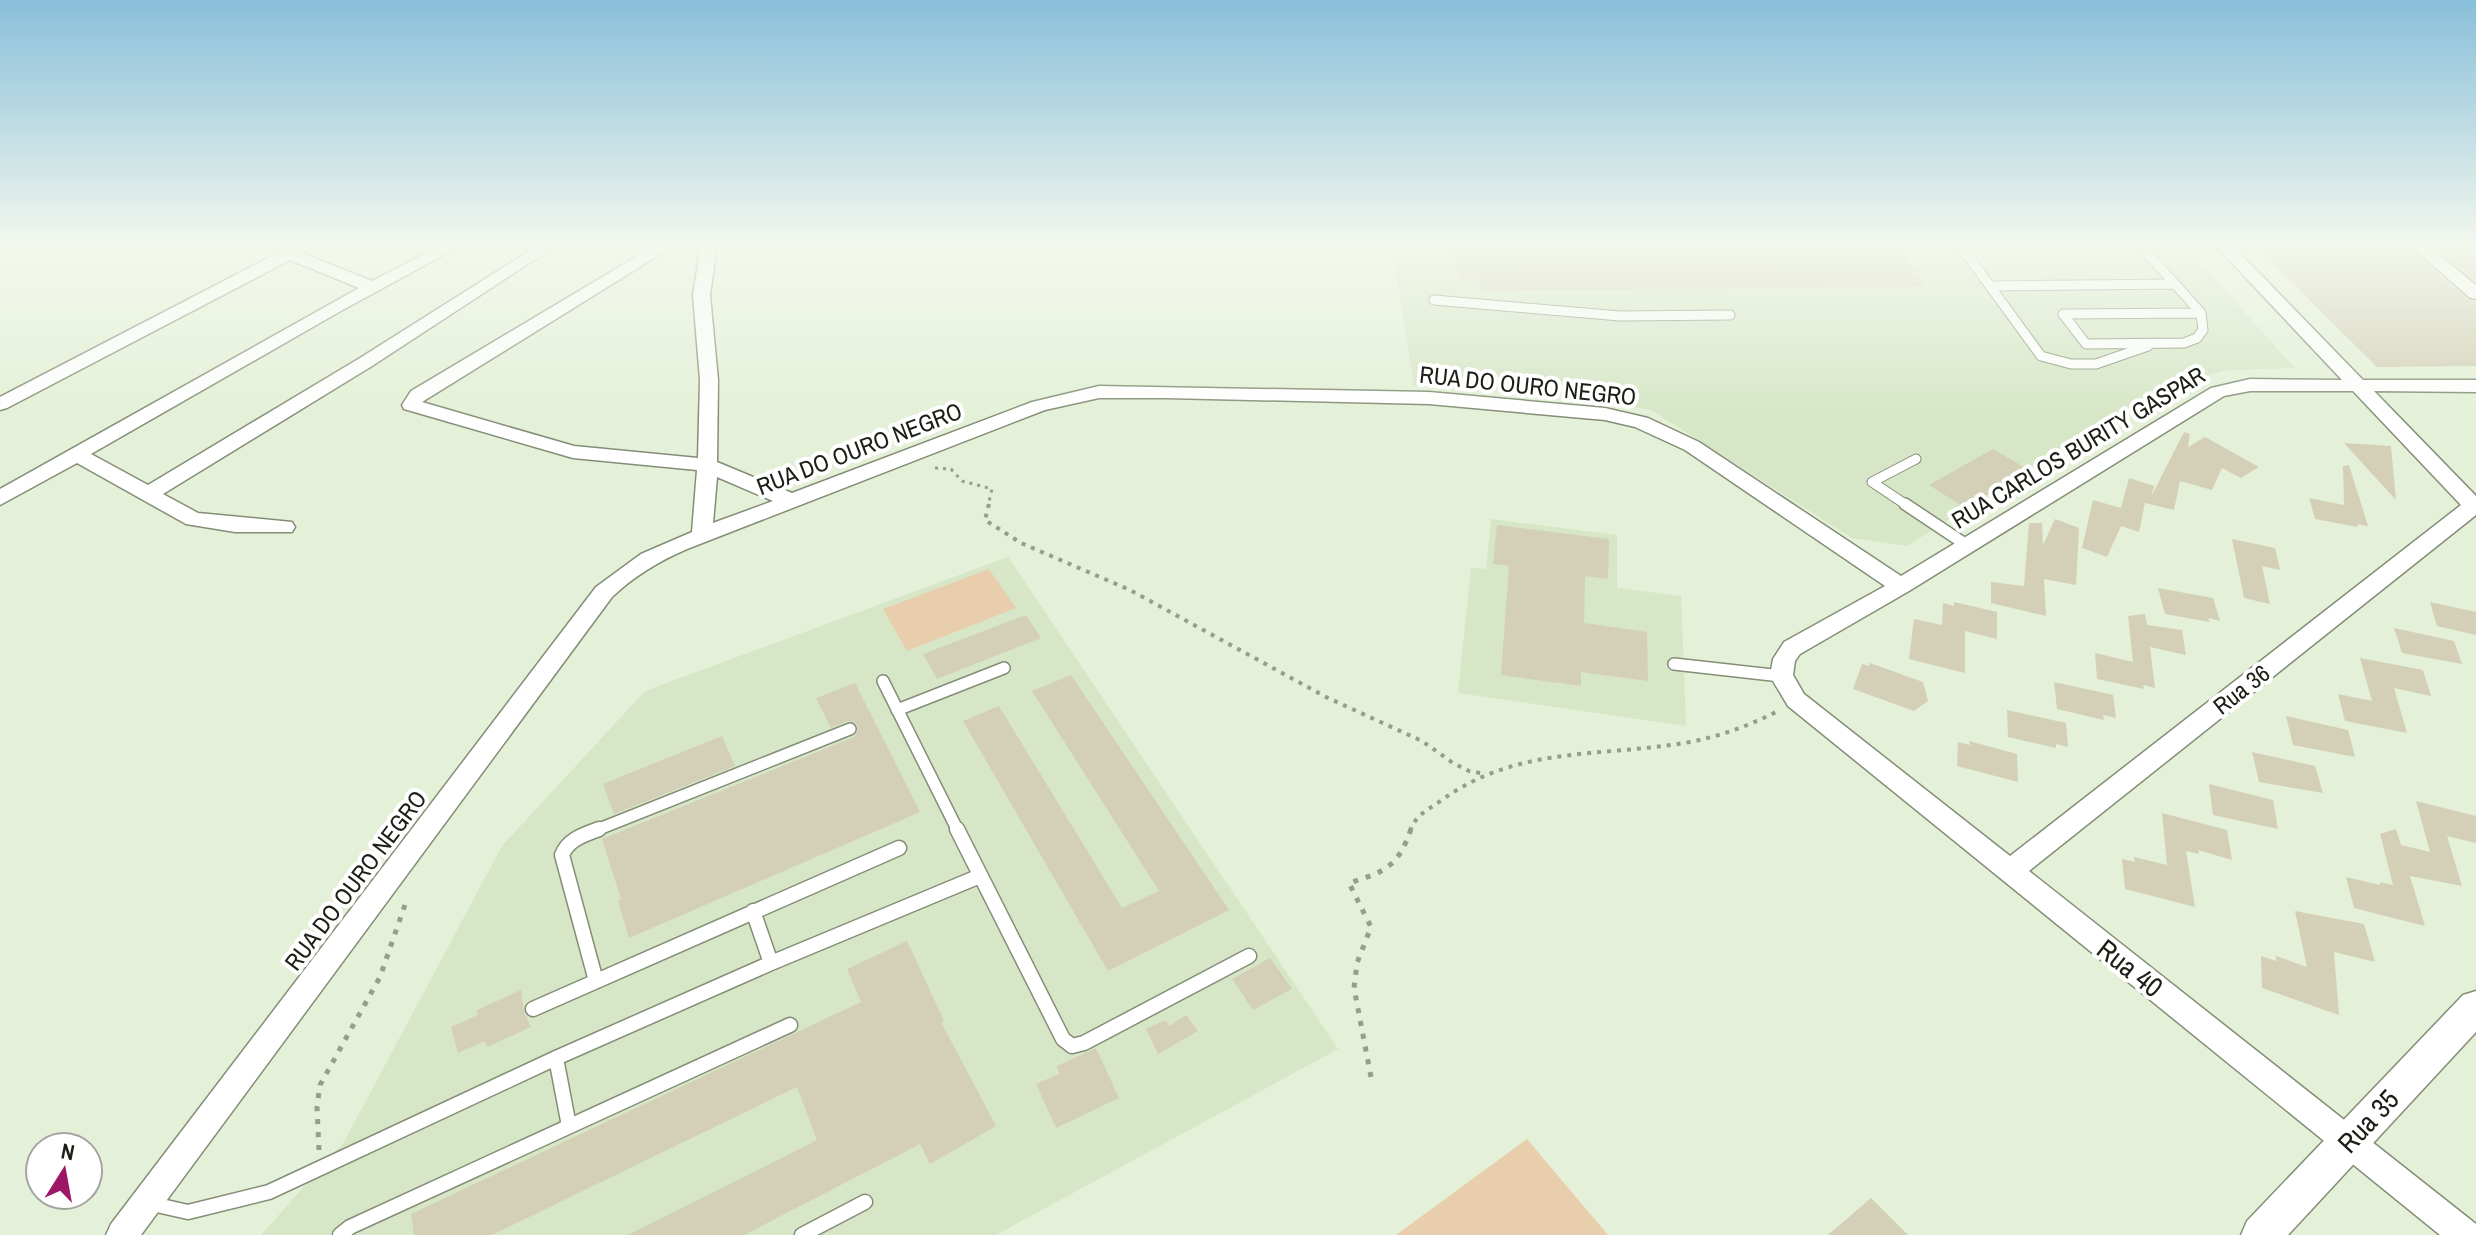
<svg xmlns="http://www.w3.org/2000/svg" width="2476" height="1235" viewBox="0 0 2476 1235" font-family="'Archivo Narrow',sans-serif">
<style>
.built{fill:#d7e6c6}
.green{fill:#e9cead}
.building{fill:#d4d0b7}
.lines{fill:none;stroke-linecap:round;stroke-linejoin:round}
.service-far2-casing{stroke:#848e77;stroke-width:11}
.service-far1-casing{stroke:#848e77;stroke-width:14}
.service-casing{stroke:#848e77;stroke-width:17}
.minor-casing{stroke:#848e77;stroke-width:3}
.tertiary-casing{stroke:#848e77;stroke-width:3}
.path-far2{stroke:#959e8b;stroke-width:3;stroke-dasharray:3 5;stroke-linecap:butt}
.path-far1{stroke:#959e8b;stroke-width:4;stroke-dasharray:4 6;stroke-linecap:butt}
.path{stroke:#959e8b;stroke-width:5;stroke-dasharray:5 8;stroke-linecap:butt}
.service-far2{stroke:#fff;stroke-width:9}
.service-far1{stroke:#fff;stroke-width:11}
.service{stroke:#fff;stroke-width:14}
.minor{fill:#fff;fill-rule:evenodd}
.tertiary{fill:#fff;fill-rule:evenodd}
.labels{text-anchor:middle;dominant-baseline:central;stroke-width:8;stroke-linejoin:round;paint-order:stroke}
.street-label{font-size:24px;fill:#1c1f17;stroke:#fff}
.near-street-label{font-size:28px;fill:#1c1f17;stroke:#fff}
</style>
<rect width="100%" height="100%" fill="#e4f0d7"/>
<path class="built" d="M1392 245H2184L2295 368 2228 370 2174 383 2087 431 1907 546 1852 538 1651 410 1529 390 1414 386Z
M1491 519 1617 535V588L1681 596 1686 726 1458 693 1471 568 1486 569Z
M1008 557 1338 1049 996 1235H261L344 1142 502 846 645 691Z"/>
<path class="green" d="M989 569 1016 608 907 651 883 609Z
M1527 1139 1608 1235H1396Z"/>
<path class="building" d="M1452 245H1898L1925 286 1481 291 1478 278 1460 279Z
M2254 245H2407L2468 300 2476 302V366L2377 367Z
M2431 245H2476V281Z
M2184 432 2190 434 2188 447 2205 437 2259 467 2241 478 2222 468 2212 490 2180 481 2174 510 2145 503 2139 532 2121 526 2107 557 2082 548 2093 500 2121 508 2129 478 2154 486 2151 497Z
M2344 443 2391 446 2396 500Z
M1993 449 2029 470 1965 508 1929 485Z
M2349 465 2368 526 2357 524 2358 527 2315 519 2309 498 2344 505 2343 466Z
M2055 519 2079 528 2076 585 2044 579 2046 616 1991 603V582L2024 586 2029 523H2042L2043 545Z
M1497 525 1609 539 1608 579 1585 576 1584 623 1647 632 1648 681 1581 672V686L1501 675 1509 566 1493 564Z
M2232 539 2275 548 2280 570 2262 566 2270 604 2244 598Z
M2158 588 2213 598 2220 621 2208 618 2210 622 2165 614Z
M1954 602 1997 612V639L1965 631V673L1909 659 1914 619 1942 625 1943 603 1954 606Z
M2430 602 2476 612V635L2437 626Z
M2145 614 2147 625 2182 630 2186 655 2150 647 2155 688 2143 685 2144 689 2097 679 2095 653 2133 662 2128 616Z
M1026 615 1041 638 937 679 923 654Z
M2394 628 2454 641 2462 664 2402 653Z
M2360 658 2423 670 2431 696 2394 688 2407 733 2345 721 2338 694 2372 701Z
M1870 663 1923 682 1928 701 1914 711 1853 689 1862 664 1869 666Z
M1071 675 1229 910 1108 971 963 721 999 706 1122 908 1159 891 1032 691Z
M2054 682 2113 695 2116 718 2103 715 2104 720 2057 709Z
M855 683 920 812 629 938 618 901 621 899 602 839 854 737 858 731 856 723 848 721 831 728 816 698Z
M2007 710 2066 723 2068 747 2056 744V748L2008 737Z
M2286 716 2348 730 2355 757 2293 745Z
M722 736 735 766 614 814 603 784Z
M1969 741 2017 754 2018 782 1957 766 1958 742 1970 745Z
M2252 752 2315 766 2323 793 2259 782Z
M2209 784 2273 800 2278 829 2213 815Z
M2416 801 2476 816V843L2447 836 2462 886 2410 876 2425 926 2354 908 2346 877 2380 885V882L2393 885 2380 834 2396 829 2401 845 2430 852Z
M2162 813 2227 830 2232 860 2198 850 2199 854 2186 851 2195 907 2125 889 2122 859 2135 862 2134 857 2167 865Z
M2295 911 2364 924 2375 962 2334 952 2339 1015 2262 988 2261 956 2276 961V956L2307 967Z
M907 941 944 1021 941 1022 996 1126 930 1164 920 1144 744 1235H628L817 1140 797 1087 492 1235H414L411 1214 861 1002 847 969Z
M1270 958 1292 989 1253 1010 1232 979Z
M521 990 524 1012 531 1027 487 1047 485 1041 458 1053 451 1027 478 1015 477 1010Z
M1186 1015 1198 1031 1158 1054 1146 1029 1166 1020 1169 1026Z
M1096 1048 1119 1098 1056 1128 1036 1084 1059 1074 1057 1066Z
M1871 1198 1908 1235H1828Z"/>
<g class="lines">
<g class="service-far2-casing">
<path id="service-far2" d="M1960 245 2041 356 2071 364H2096L2148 346
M2140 245 2201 313
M1991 286 2175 284
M1434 300 1620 316 1730 315
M2201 313 2203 330 2197 338 2184 343 2086 344 2063 314Z
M1908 506 1872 482 1916 459"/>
</g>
<g class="service-far1-casing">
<path id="service-far1" d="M1905 504 1965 544
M1674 664 1781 676
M883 681 958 831
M897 710 1004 668
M594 831 850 729"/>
</g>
<g class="service-casing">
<path id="service" d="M957 829 1063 1039 1072 1046 1084 1043 1249 956
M753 911 771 963
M596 981 562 855C568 839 584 835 599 829
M533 1009 899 848
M556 1058 569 1126
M148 1203 188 1212 269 1192 556 1058 771 963 980 876
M340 1235 350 1227 790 1025
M802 1235 865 1202"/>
</g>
<g class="minor-casing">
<path id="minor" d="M293 245H313L302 253 372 281 442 245H462L339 312 91 454 148 485 360 358 539 245H557L372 366 163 494 198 513 292 522 295 527 292 532H235L186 524 77 463 0 505V489L359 288 290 260 7 408 0 410V397Z
M656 245H675L422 402 574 446 698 458 700 380 693 295 701 245H717L710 295 718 380 717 462 792 493 1032 402 1099 386 1429 392 1605 408 1648 418 1699 442 1901 576 2211 388 2250 379 2342 380 2215 245H2232L2363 380H2476V392L2374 391 2476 496V515L2029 871 2476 1224V1235H2440L1788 706 1770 676 1773 659 1784 642 1885 586 1685 450 1635 427 1605 420 1429 404 1166 398H1099L1045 410 687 549C659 561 634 576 612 597L141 1235H106L111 1224 596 587 641 554 692 532 697 470 573 458 404 409 402 405 411 391ZM2250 391H2353L2461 505 2010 856 1804 694 1793 675 1795 661 1800 654 1909 591 2224 396ZM717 477 773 501 713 523Z
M2410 245H2427L2476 285V299L2470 298Z"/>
</g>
<g class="tertiary-casing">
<path id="tertiary" d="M2476 991V1032L2288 1235H2241L2247 1221 2463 995Z"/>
</g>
<path class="path-far2" d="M935 468 951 469 962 481 992 489 988 506
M1984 496 1995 504"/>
<path class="path-far1" d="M989 504 985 520 1021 543 1130 590 1326 697 1422 741 1453 763 1469 771 1486 774
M1410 831C1415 816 1426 811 1439 802 1518 744 1601 758 1690 742 1721 736 1748 726 1776 712"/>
<path class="path" d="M1371 1077 1354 988 1357 963 1371 927 1349 883C1385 872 1398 867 1411 829
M319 1150 317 1107 320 1085 380 977 407 899"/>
<use href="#service-far2" class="service-far2"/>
<use href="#service-far1" class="service-far1"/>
<use href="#service" class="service"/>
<use href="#minor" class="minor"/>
<use href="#tertiary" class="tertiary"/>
</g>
<linearGradient id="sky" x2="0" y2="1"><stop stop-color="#89bfda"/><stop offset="0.59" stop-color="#f3f8ed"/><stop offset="1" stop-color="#f3f8ed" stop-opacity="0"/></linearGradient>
<rect width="2476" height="417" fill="url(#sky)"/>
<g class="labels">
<g class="street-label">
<text transform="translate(1528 385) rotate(6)">RUA DO OURO NEGRO</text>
<text transform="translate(2078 447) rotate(-31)">RUA CARLOS BURITY GASPAR</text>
<text transform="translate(859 448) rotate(-21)">RUA DO OURO NEGRO</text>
<text transform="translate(2241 689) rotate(-38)">Rua 36</text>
<text transform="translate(355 880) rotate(-53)">RUA DO OURO NEGRO</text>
</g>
<g class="near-street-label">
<text transform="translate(2130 968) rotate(38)">Rua 40</text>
<text transform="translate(2368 1121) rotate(-47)">Rua 35</text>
</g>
</g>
<g transform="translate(64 1171) rotate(11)"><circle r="38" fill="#ffffff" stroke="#a4a5a2" stroke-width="2"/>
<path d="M0-6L14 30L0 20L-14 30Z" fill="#9d1767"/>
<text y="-12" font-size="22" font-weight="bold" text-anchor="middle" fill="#1c1f17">N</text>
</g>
</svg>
